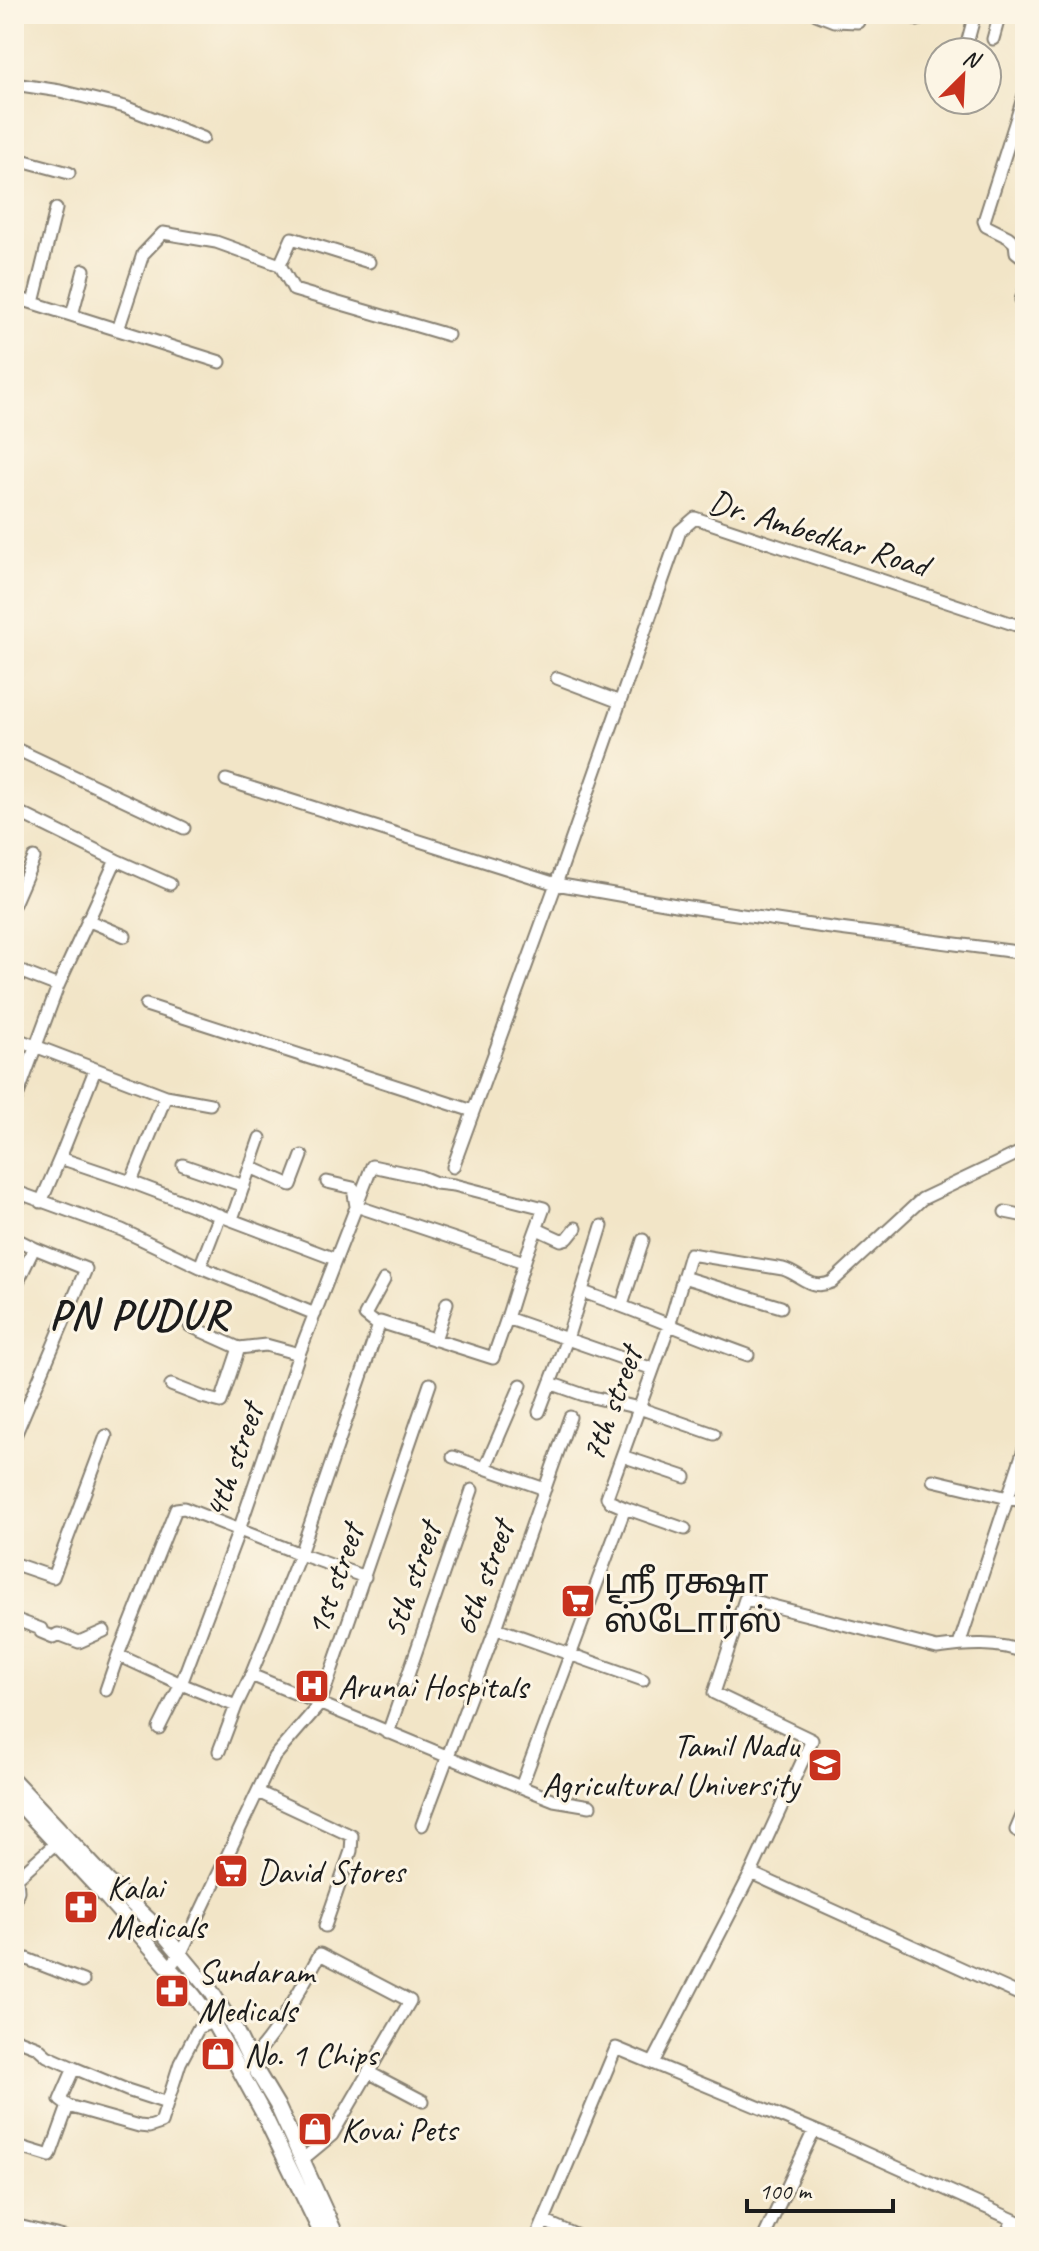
<svg xmlns="http://www.w3.org/2000/svg" width="1039" height="2251" viewBox="0 0 1039 2251" font-family="Caveat,'Noto Sans Tamil',sans-serif">
<style>
.lines{fill:none;stroke-linecap:round;stroke-linejoin:round}
.minor-casing{stroke:#878072;stroke-width:15}
.major-casing{stroke:#878072;stroke-width:18}
.minor{stroke:#fff;stroke-width:11}
.major{stroke:#fff;stroke-width:14}
.labels{text-anchor:middle;dominant-baseline:central;stroke-width:6;stroke-linejoin:round;paint-order:stroke}
.street-label{font-size:34px;fill:#1c1c1c;stroke:#fcf5e5}
.poi-label{font-size:34px;fill:#1c1c1c;stroke:#fcf5e5;text-anchor:start}
.district-label{font-size:42px;font-weight:bold;letter-spacing:2px;fill:#1c1c1c;stroke:#fcf5e5}
</style>
<rect width="100%" height="100%" fill="#fcf5e5"/>
<filter id="ink" filterUnits="userSpaceOnUse"><feTurbulence type="fractalNoise" baseFrequency=".0125" numOctaves="2"/><feDisplacementMap in="SourceGraphic" scale="16" xChannelSelector="R" yChannelSelector="G"/><feConvolveMatrix kernelMatrix="1 2 1 2 8 2 1 2 1" color-interpolation-filters="sRGB"/></filter>
<filter id="wash" filterUnits="userSpaceOnUse"><feTurbulence type="fractalNoise" baseFrequency=".006" numOctaves="4" result="noise"/><feDisplacementMap in="SourceGraphic" scale="32" xChannelSelector="R" yChannelSelector="G"/><feGaussianBlur stdDeviation="1.8" result="paint"/><feColorMatrix in="noise" values="0 0 0 0 0 0 0 0 0 0 0 0 0 0 0 0 0 1.4 0 .05"/><feComposite in="paint" operator="in"/></filter>
<g filter="url(#wash)">
<rect width="100%" height="100%" fill="#f2e5c7"/>
</g>
<g filter="url(#ink)">
<g class="lines">
<g class="minor-casing">
<path id="minor" d="M816 14 834 21 858 22
M918 20 919 14
M993 39 1000 14
M968 40 975 14
M14 84 60 91 125 107 203 138
M1025 92 984 221 986 226 1008 237 1015 243 1016 252 1025 259
M14 158 69 173
M369 262 292 238 280 265 294 290 448 335
M14 297 220 362
M1021 300 1025 288
M33 303 56 209
M72 315 84 270
M118 330 143 254 163 233 216 242 280 265
M557 678 620 702 556 884 682 906 824 927 1025 953
M620 702 680 531 695 518 1025 628
M14 748 184 828
M226 780 556 884 453 1167
M14 810 116 860 58 986
M116 860 170 884
M14 904 34 858
M87 920 125 936
M14 969 58 986 14 1105
M146 1005 473 1111
M14 1038 166 1096 131 1182 335 1259
M95 1070 60 1158 131 1182
M166 1096 210 1104
M183 1165 244 1186
M250 1167 291 1185 302 1156
M327 1182 353 1188 356 1206 524 1262
M14 1191 122 1230 200 1267 315 1314
M41 1202 60 1158
M1005 1212 1025 1216
M232 1219 260 1138
M537 1229 561 1240 568 1238 576 1228
M14 1238 34 1248 14 1290
M200 1267 220 1215
M683 1277 781 1307
M583 1292C638 1311 692 1335 748 1355
M622 1305 643 1240
M190 1326 239 1348 266 1345 299 1354
M379 1326 365 1315 384 1280
M435 1340 447 1303
M550 1383 584 1395 639 1408 714 1434
M171 1385 202 1397 221 1402 239 1348
M539 1412 567 1339 602 1226
M14 1438 86 1269 34 1248
M622 1456 685 1477
M453 1457 545 1489
M485 1468 521 1385
M933 1480 1025 1502
M625 1508 685 1529
M14 1567 15 1564 53 1577 106 1436
M14 1619 41 1629V1632L53 1637 58 1634 79 1642 104 1631
M496 1628 643 1680
M959 1645 1025 1446
M118 1655 176 1509 184 1508 300 1554 365 1577
M251 1675 236 1706 181 1684 239 1530 299 1354 372 1166 419 1176 436 1183 454 1185 544 1208 526 1257 507 1318
M106 1690 118 1655 181 1684 159 1728
M388 1733 472 1490
M219 1751 236 1706
M521 1787 625 1508 611 1502 607 1497 669 1326 690 1254 783 1269C802 1275 810 1291 832 1282L922 1199 1025 1150
M258 1792 352 1836 351 1851 325 1926
M590 1806 554 1800 521 1787 251 1675 300 1554 380 1322 493 1358 507 1318 653 1369
M1025 1809 1016 1830 1025 1834
M422 1825 496 1628 570 1417
M751 1873 812 1740 714 1693 745 1599 937 1648C966 1644 999 1641 1025 1653
M14 1902 18 1891 17 1878 56 1843
M14 1954 83 1981
M170 1966 181 1953 274 1757 320 1704 430 1384
M14 2038 37 2047 47 2056 74 2068 127 2090 167 2103
M250 2060C276 2036 302 1986 320 1954L410 2001 332 2135 303 2159
M653 2063 751 1873 1025 1997
M74 2068 60 2100 68 2106 139 2126 149 2127 161 2123 180 2063 199 2027 213 2022
M368 2072 423 2101
M14 2145 50 2156 68 2106
M544 2221 580 2237
M14 2225 64 2237
M537 2237 616 2048 823 2134 1025 2225
M764 2237 814 2130
M1005 2237 1013 2220"/>
</g>
<g class="major-casing">
<path id="major" d="M14 1781 107 1880 162 1932 211 1991 236 2031 250 2060 277 2105 337 2237
M14 1798 108 1899 194 1996 213 2022 263 2113 323 2237"/>
</g>
<use href="#minor" class="minor"/>
<use href="#major" class="major"/>
</g>
</g>
<defs>
<g id="supermarket-square" transform="scale(1.8)"><rect x="-9" y="-9" width="18" height="18" rx="4" fill="#c8321e" stroke="#fcf5e5"/><path d="M-6-5.5h2.5l.6 2H6L4.5 2H-2.5L-4.4-4H-6ZM-1.5 3.2a1.3 1.3 0 1 0 .1 0ZM3 3.2a1.3 1.3 0 1 0 .1 0Z" fill="#fff"/></g>
<g id="hospital-square" transform="scale(1.8)"><rect x="-9" y="-9" width="18" height="18" rx="4" fill="#c8321e" stroke="#fcf5e5"/><path d="M-5-5h3v3.5h4V-5h3V5h-3V1.5h-4V5h-3Z" fill="#fff"/></g>
<g id="university-square" transform="scale(1.8)"><rect x="-9" y="-9" width="18" height="18" rx="4" fill="#c8321e" stroke="#fcf5e5"/><path d="M0-5L7-2L0 1L-7-2ZM-4 1L0 2.5L4 1V4Q0 6-4 4Z" fill="#fff"/></g>
<g id="pharmacy-square" transform="scale(1.8)"><rect x="-9" y="-9" width="18" height="18" rx="4" fill="#c8321e" stroke="#fcf5e5"/><path d="M-2-6h4v4h4v4h-4v4h-4v-4h-4v-4h4Z" fill="#fff"/></g>
<g id="shop-square" transform="scale(1.8)"><rect x="-9" y="-9" width="18" height="18" rx="4" fill="#c8321e" stroke="#fcf5e5"/><path d="M-5-2.5h2.3a2.7 3.5 0 0 1 5.4 0H5L5.5 6h-11ZM-1.5-2.5h3a1.5 2.3 0 0 0-3 0Z" fill="#fff"/></g>
</defs>
<g fill-rule="evenodd">
<use href="#supermarket-square" x="578" y="1601"/>
<use href="#hospital-square" x="312" y="1686"/>
<use href="#university-square" x="825" y="1765"/>
<use href="#supermarket-square" x="231" y="1871"/>
<use href="#pharmacy-square" x="81" y="1907"/>
<use href="#pharmacy-square" x="172" y="1991"/>
<use href="#shop-square" x="218" y="2054"/>
<use href="#shop-square" x="315" y="2129"/>
</g>
<g class="labels">
<g class="street-label">
<text transform="translate(819 533) rotate(17)">Dr. Ambedkar Road</text>
<text transform="translate(611 1404) rotate(-70)">7th street</text>
<text transform="translate(233 1461) rotate(-71)">4th street</text>
<text transform="translate(483 1578) rotate(-70)">6th street</text>
<text transform="translate(334 1580) rotate(-71)">1st street</text>
<text transform="translate(411 1580) rotate(-71)">5th street</text>
</g>
<g class="poi-label">
<text x="604" y="1581">ஶ்ரீ ரக்ஷா<tspan x="604" dy="39">ஸ்டோர்ஸ்</tspan></text>
<text x="338" y="1686">Arunai Hospitals</text>
<text x="799" y="1745" text-anchor="end">Tamil Nadu<tspan x="799" dy="39">Agricultural University</tspan></text>
<text x="257" y="1871">David Stores</text>
<text x="107" y="1887">Kalai<tspan x="107" dy="39">Medicals</tspan></text>
<text x="198" y="1971">Sundaram<tspan x="198" dy="39">Medicals</tspan></text>
<text x="244" y="2054">No. 1 Chips</text>
<text x="341" y="2129">Kovai Pets</text>
</g>
<g class="district-label">
<text x="139" y="1314">PN PUDUR</text>
</g>
</g>
<rect width="1039" height="2251" fill="none" stroke="#fcf5e5" stroke-width="48"/>
<g transform="translate(963 76) rotate(24)"><circle r="38" fill="#fcf5e5" stroke="#a29e95" stroke-width="2"/>
<path d="M0-6L14 30L0 20L-14 30Z" fill="#c8321e"/>
<text y="-12" font-size="22" font-weight="bold" text-anchor="middle" fill="#1c1c1c">N</text>
</g>
<path d="M747 2199v12h146v-12" fill="none" stroke="#1c1c1c" stroke-width="4"/>
<text x="759" y="2199" font-size="24" fill="#1c1c1c" stroke="#fcf5e5" stroke-width="6" paint-order="stroke">100 m</text>
</svg>
